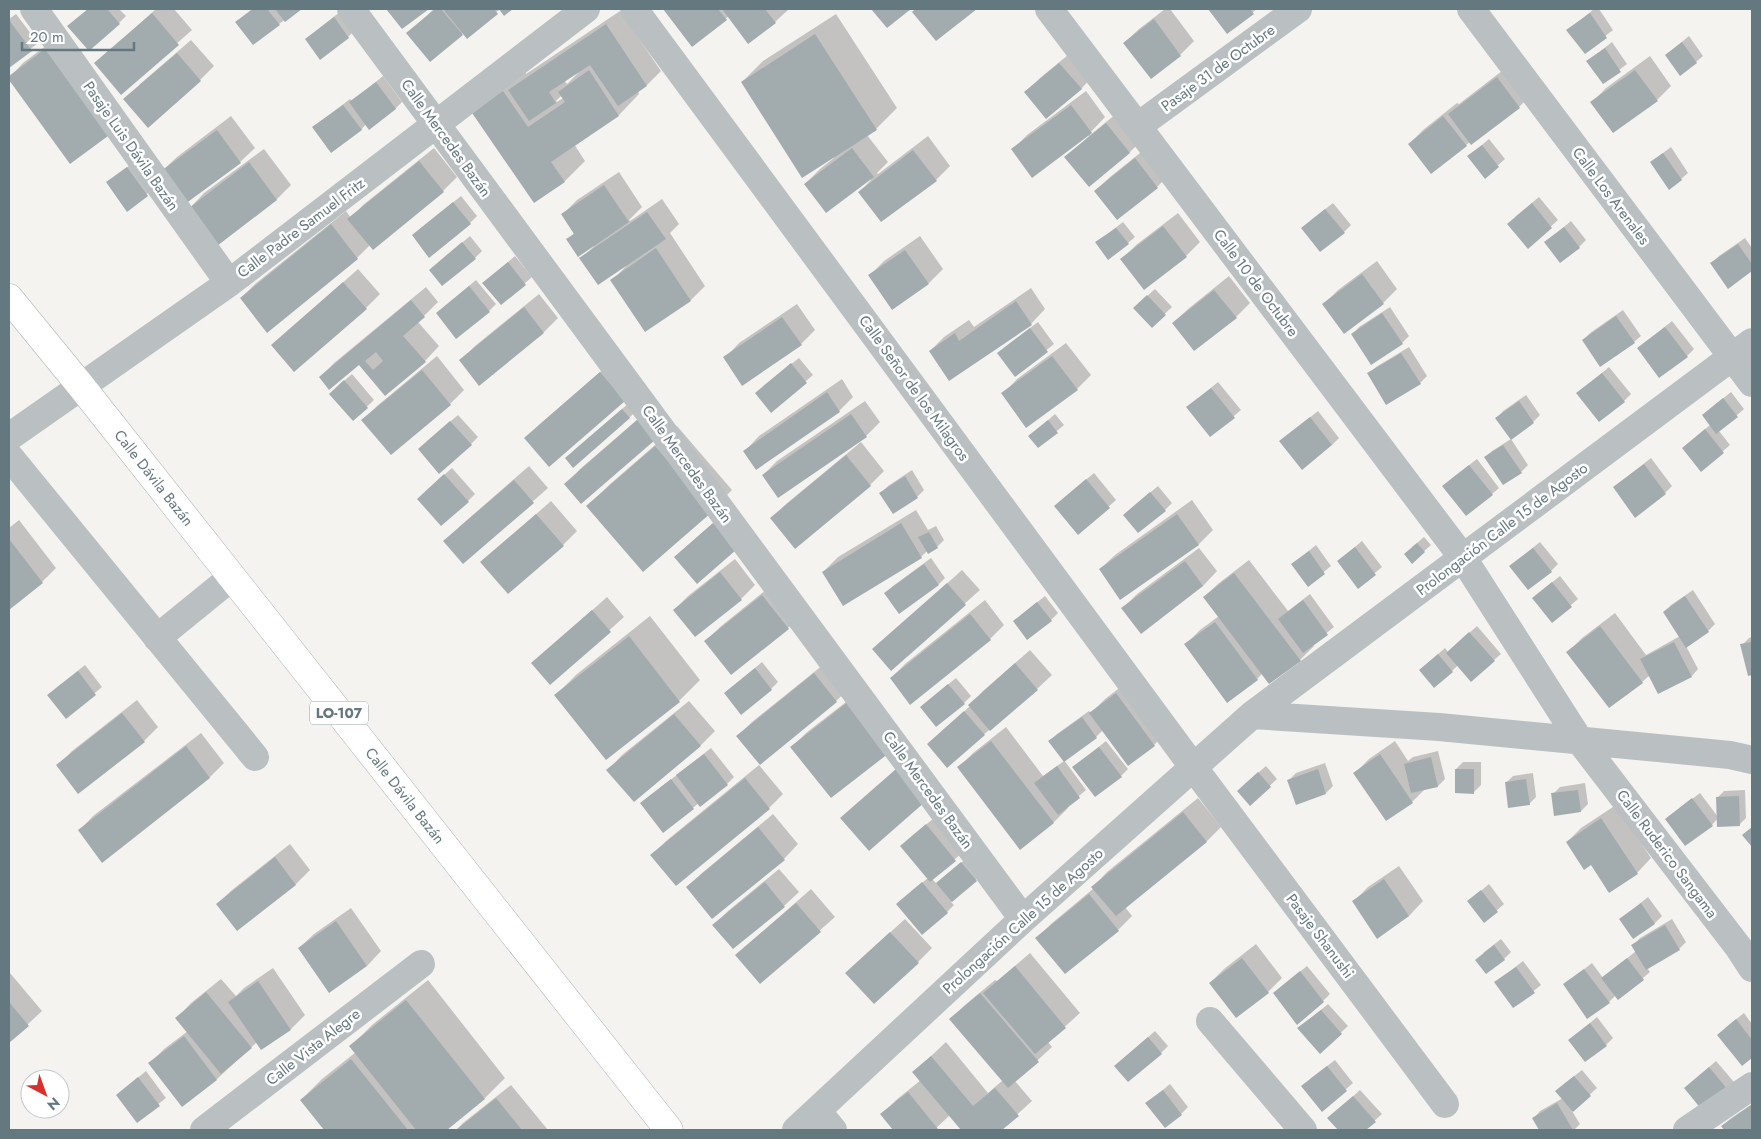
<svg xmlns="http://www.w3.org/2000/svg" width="1761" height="1139" viewBox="0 0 1761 1139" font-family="Jost,sans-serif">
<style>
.shadow{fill:#0003;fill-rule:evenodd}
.building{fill:#a2acaf;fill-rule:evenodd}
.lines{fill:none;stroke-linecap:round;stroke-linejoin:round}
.primary-casing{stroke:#aeb4b6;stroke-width:29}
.minor{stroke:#bac0c2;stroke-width:28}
.primary{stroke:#fff;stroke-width:28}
.labels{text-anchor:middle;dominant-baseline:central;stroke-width:5;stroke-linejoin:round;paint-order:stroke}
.shield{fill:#fff;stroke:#92a0a5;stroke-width:1}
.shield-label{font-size:14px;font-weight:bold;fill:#64787f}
.street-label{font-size:15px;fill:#64787f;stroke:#fff}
</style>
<rect width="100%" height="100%" fill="#f4f3f0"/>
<path class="shadow" d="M88 9H119L126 16 119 23 76 20Z
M156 9H174L192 30 121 93 96 63Z
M252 9H300L279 24 236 22Z
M434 9H511L504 14 501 9 464 32 431 61 408 33Z
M665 9H789L775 22 729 16 692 45Z
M916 9H975L936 40 913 12Z
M1165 9H1170L1194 41 1180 55 1124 43 1139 29Z
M1210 9H1257L1227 32Z
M1594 9H1599L1613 30 1585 52 1568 30Z
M341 11 355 30 348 37 306 39Z
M620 11 661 71 647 85 638 91 639 94 619 115 574 144 585 161 564 182 474 113 525 71 526 74ZM580 71 567 84 564 80ZM562 95 563 98 557 102 556 101Z
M16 14 38 43 9 66V19Z
M836 14 897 108 876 129 867 135 888 162 877 173 878 174 928 136 950 166 936 180 859 192 871 180 870 179 805 184 820 169 834 158 742 82 763 61Z
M59 36 121 121 71 162 9 78 23 63Z
M1689 36 1703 56 1696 62 1666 55Z
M191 40 214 66 200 80 139 85Z
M1612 42 1627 64 1603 82 1588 61Z
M1074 50 1095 74 1081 89 1026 92 1040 78Z
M1650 56 1671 86 1657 100 1592 102 1606 88Z
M1511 64 1533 93 1519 107 1466 145 1409 144 1423 130 1457 103 1459 104Z
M383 76 402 102 395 109 366 124 361 130 314 128 321 121 350 99 352 101Z
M1086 91 1105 117 1089 134 1090 135 1121 110 1144 138 1130 152 1089 185 1066 157 1089 136 1088 134 1012 150 1027 135Z
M231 116 255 148 240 162 186 202 162 171 177 157Z
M1489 139 1505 159 1485 177 1469 156Z
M1150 145 1171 173 1157 187 1117 218 1095 191 1110 177Z
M1671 147 1688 173 1681 179 1651 162Z
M434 148 457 177 443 191 370 245 357 258 267 331 241 298 255 284 346 211 351 218 363 205Z
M264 149 291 185 276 200 190 208 204 193Z
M135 161 154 188 127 210 107 183Z
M619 172 642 207 629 220 630 221 662 199 679 224 670 233 705 286 691 300 645 330 612 281 626 266 581 259 594 246 568 240 575 232 563 214 577 200Z
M461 196 477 216 470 223 420 229Z
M1539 197 1558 220 1528 247 1515 217Z
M1333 203 1351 225 1344 232 1310 221Z
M1178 213 1200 242 1186 256 1122 259 1136 245Z
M1571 221 1586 240 1579 247 1546 242Z
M1123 222 1135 237 1128 243 1097 242Z
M470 236 482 251 475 258 438 263Z
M920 236 943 269 929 283 870 275 884 261Z
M1745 238 1752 248V270L1728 287 1712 263 1719 256Z
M515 256 532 277 501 304 484 283Z
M1377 261 1397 289 1383 303 1324 304 1338 290Z
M358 269 380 294 366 308 273 345Z
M1229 276 1250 303 1236 317 1195 350 1173 323 1188 309Z
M476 280 496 304 489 311 444 307Z
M426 287 438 302 418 322 439 346 425 361 385 394 359 364 320 377 334 363Z
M1031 288 1045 309 1031 324 930 351 944 337 969 320 974 327Z
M1155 289 1172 307 1152 326 1134 308Z
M539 294 558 318 544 332 480 384 461 360 475 346Z
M797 304 815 330 801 344 725 358 739 343Z
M1390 307 1409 336 1402 343 1353 334 1359 327Z
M1623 310 1641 336 1634 342 1583 340 1590 333Z
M1672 321 1694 349 1687 356 1638 348Z
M1038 322 1054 344 1015 375 1005 347Z
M1066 343 1091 375 1077 389 1003 394 1017 379Z
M1409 347 1427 376 1420 383 1369 374 1376 367Z
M437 356 464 390 450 404 363 420 377 406Z
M799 358 813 375 771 411 763 386Z
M615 359 638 386 526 438 540 424Z
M1609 367 1631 394 1624 401 1578 393Z
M352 374 374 400 353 420 337 387Z
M842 379 853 397 839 411 745 451 759 436Z
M1218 382 1241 410 1210 436 1188 407Z
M1731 392 1744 409 1719 431 1730 445 1701 470 1683 448 1710 425V409Z
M1526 395 1540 415 1533 422 1497 418 1503 411Z
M865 401 880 422 866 436 763 475 777 461Z
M629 403 636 411 629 418 573 451Z
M652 407 668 425 566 484 580 469Z
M1318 411 1339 438 1332 445 1288 435Z
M1055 414 1064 425 1038 447 1030 436Z
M458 415 478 437 471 444 426 442Z
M677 426 732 490 711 511 588 506 609 485Z
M1511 439 1528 465 1521 472 1503 484 1485 457 1492 451Z
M861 442 884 471 870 485 795 547 772 518 786 504Z
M1651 458 1672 486 1665 493 1614 487Z
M1477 459 1499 488 1492 494 1451 479Z
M529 466 548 488 463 563 459 527Z
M452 468 475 494 468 501 425 492Z
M912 470 924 490 917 497 893 512 881 493 888 486Z
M1094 473 1116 500 1079 533 1063 499Z
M1158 486 1172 503 1165 510 1132 508Z
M1192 500 1213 530 1199 544 1121 598 1100 569 1115 555Z
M551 501 577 531 563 545 482 562Z
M728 510 697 582 675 557Z
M916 510 928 530 936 526 944 540 937 547 927 551 921 557 823 572 838 557Z
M19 520 56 568 42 582 9 608V528Z
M1424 537 1431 545 1412 562V547Z
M1362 541 1382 567 1358 587 1338 561Z
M1540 542 1558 564 1551 571 1510 566Z
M1316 545 1331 566 1308 585 1300 558Z
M1199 548 1217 571 1203 586 1123 608 1137 594Z
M931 558 945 578 939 584 886 593 893 586Z
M735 559 755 585 741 599 674 610 688 596Z
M1249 560 1288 611 1310 594 1334 627 1313 644 1314 646 1300 660 1263 673 1257 679 1186 644 1200 630 1219 616 1204 597 1219 583Z
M962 570 980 590 891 669 874 649Z
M1560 576 1578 599 1552 621 1541 591Z
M777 581 802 614 788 628 731 673 706 641 720 627Z
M1693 590 1715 624 1708 631 1686 646 1698 669 1692 676 1650 675 1642 682 1568 652 1582 638 1615 613 1646 655 1680 636 1664 612 1671 605Z
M1045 596 1058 613 1051 620 1021 615Z
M607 597 624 617 551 683 533 663Z
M985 600 1004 625 990 639 891 678 905 664Z
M650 616 700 680 679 701 606 759 556 695 577 674Z
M1477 626 1501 654 1494 660 1458 665 1452 671 1420 670 1445 648 1448 652Z
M1752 637V673L1749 674 1742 645 1749 638Z
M1030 650 1052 675 1037 689 947 766 929 744 970 706 983 691Z
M829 660 851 687 836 701 738 736 752 722Z
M762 662 778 682 771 689 725 693Z
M85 665 102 687 66 717 56 688Z
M956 678 971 696 964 703 929 700Z
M1130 680 1168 731 1154 745 1103 730 1096 737 1064 760 1086 790 1067 806 1068 808 1054 822 1020 848 959 767 973 753 1006 727 1043 776 1064 761 1050 741 1057 734 1089 711 1091 713 1105 699Z
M864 688 903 737 792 747 806 733Z
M137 700 158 727 144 741 57 766 72 751Z
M689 701 715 731 701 745 634 801 608 770 622 755Z
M201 733 224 763 210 777 102 861 79 831 93 816Z
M1106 741 1128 769 1121 776 1081 761Z
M1395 741 1408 761 1413 757 1438 751 1445 779 1438 786 1426 788 1412 802 1355 773 1369 759Z
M711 748 734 777 727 784 699 803 663 832 641 803Z
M1463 762H1481V785L1474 792 1456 769Z
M1325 763 1333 786 1326 793 1289 780 1296 773Z
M759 765 783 794 769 808 652 855 666 841Z
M1266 766 1277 779 1250 804 1245 784Z
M1533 773 1536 797 1529 804 1506 783 1513 776Z
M1585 783 1588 804 1581 811 1553 794 1560 787Z
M1745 790 1746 818 1739 825 1718 818 1712 825 1666 819 1700 793 1718 817 1717 798 1724 791Z
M1198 798 1221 827 1207 841 1125 907 1132 916 1118 930 1037 938 1051 924 1094 888 1093 887 1107 872Z
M1616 805 1651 858 1637 873 1591 863 1567 842 1581 828Z
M773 814 798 844 784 859 712 917 687 887 702 873Z
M934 818 962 853 932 879 937 884 969 856 983 873 951 902 954 905 947 912 905 897 928 878 909 839Z
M290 844 310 870 296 884 237 929 217 904 232 890Z
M1399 866 1423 901 1409 916 1378 937 1354 901 1368 887Z
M779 869 799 892 784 906 714 925 728 911Z
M1489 884 1504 904 1485 921 1469 901Z
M811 889 835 917 760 983 736 955Z
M1648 897 1662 916 1655 923 1634 938 1621 919Z
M351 908 381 951 367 966 299 948 314 934Z
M905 919 932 948 918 962 861 959Z
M1672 919 1686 942 1679 949 1647 968 1650 972 1619 998 1616 995 1609 1002 1564 985 1592 963 1603 978 1636 951 1633 945 1640 938Z
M1501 939 1511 952 1504 959 1483 953Z
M1256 944 1282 978 1268 992 1210 983 1224 969Z
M1030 953 1080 1013 1048 1042 1052 1047 1015 1081 1032 1101 1000 1130H963L950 1115 934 1130H895L882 1114 896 1100 921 1080 914 1072 946 1042 988 1093 1003 1080 951 1019 965 1005 995 980 997 981Z
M1523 961 1541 985 1514 1007 1496 982Z
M1307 966 1330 994 1323 1001 1281 987Z
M273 968 305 1015 291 1029 262 1049 257 1042 217 1079 183 1105 150 1063 164 1049 188 1031 177 1018 191 1003 221 979 236 996 244 988Z
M10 973 42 1011 9 1042V974Z
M428 980 505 1078 485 1098 445 1130H326L301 1100 322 1079 356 1052 351 1046 372 1025Z
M1328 1004 1348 1026 1320 1052 1299 1028Z
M1744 1013 1752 1024V1056L1742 1064 1725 1028Z
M1597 1017 1613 1038 1606 1045 1570 1040Z
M1155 1031 1168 1046 1161 1053 1115 1066Z
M1335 1060 1353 1083 1322 1110 1310 1079Z
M1716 1061 1734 1082 1727 1089 1692 1082Z
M1582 1070 1597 1088 1572 1111 1580 1124 1574 1130H1541L1534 1118 1540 1111 1563 1098 1564 1084Z
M146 1071 166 1098 137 1121 117 1095Z
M1170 1084 1188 1107 1181 1114 1147 1103Z
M511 1085 548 1130H456L463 1123Z
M1360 1090 1382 1114 1364 1130H1339L1329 1118Z
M1752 1104V1130H1725L1723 1126 1730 1119Z"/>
<path class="building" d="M88 9H107L120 24 89 51 67 26Z
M253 9H267L280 25 253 45 235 22Z
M275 9H302L285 22Z
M386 9H429L402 29Z
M435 9H441L463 35 430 62 406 33Z
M443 9H494L498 14 467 39Z
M499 9H513L504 16Z
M663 9H718L727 20 692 47Z
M722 9H765L776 23 748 44Z
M871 9H911L887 28Z
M915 9H977L936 41 912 12Z
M1208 9H1250L1254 14 1227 34Z
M152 13 179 45 121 95 94 63Z
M1590 13 1607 38 1585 54 1566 30Z
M334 17 349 38 320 60 305 39Z
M1154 19 1181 56 1151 79 1123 43Z
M9 20 32 51 9 68Z
M606 24 647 86 618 106 590 65 549 92 556 103 529 121 508 90Z
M815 34 877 130 802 178 741 82Z
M1682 42 1697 63 1680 76 1665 55Z
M1605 48 1621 72 1603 84 1586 61Z
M45 49 108 136 70 164 9 80V76Z
M177 53 201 81 148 128 123 99Z
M1059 63 1082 89 1046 119 1024 92Z
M589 70 619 116 551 162 565 182 534 203 472 113 503 91 528 127 565 102 558 92Z
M1635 70 1658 101 1613 133 1590 102Z
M1497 77 1520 108 1471 145 1448 114Z
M376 82 396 109 369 130 349 102Z
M343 105 362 130 331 153 312 127Z
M1071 105 1092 133 1032 178 1011 149Z
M1443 116 1467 146 1431 174 1408 144Z
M1106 123 1130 153 1089 187 1064 157Z
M217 130 241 163 185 204 161 171Z
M1482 145 1499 167 1485 179 1467 156Z
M852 148 874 177 826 213 804 184Z
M913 150 937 181 881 222 858 192Z
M1663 153 1682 180 1669 190 1650 162Z
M1135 158 1158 188 1117 220 1094 191Z
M419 161 444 192 373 250 347 219Z
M249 162 277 200 217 246 189 208Z
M127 167 148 196 127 212 106 182Z
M604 185 629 222 578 257 566 239 574 234 561 214Z
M453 202 471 224 429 258 412 235Z
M1532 203 1552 228 1528 249 1507 224Z
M1325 209 1345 233 1320 252 1301 228Z
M647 212 666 239 598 285 579 258Z
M331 224 358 259 267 333 240 298Z
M1163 226 1187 257 1144 290 1120 259Z
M1564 227 1580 248 1560 263 1544 242Z
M1116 228 1129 244 1108 260 1095 242Z
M462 242 476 259 442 286 429 270Z
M1738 244 1752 264V271L1728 289 1710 263Z
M656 248 691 301 645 332 610 280Z
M905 250 929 284 892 310 868 275Z
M508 262 526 285 501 305 482 283Z
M1362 274 1384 304 1344 334 1322 304Z
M343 282 367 309 294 372 271 345Z
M469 286 490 312 456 339 436 313Z
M1214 290 1237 318 1194 351 1172 323Z
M1147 295 1166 315 1152 328 1133 308Z
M411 300 425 317 403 336 426 362 385 396 359 365 329 390 319 377ZM376 352 383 361 373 370 365 361Z
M1016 301 1032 325 949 381 929 351 955 333 959 341Z
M524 307 544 333 479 386 459 360Z
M1382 313 1403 344 1371 365 1351 334Z
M1616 316 1635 343 1600 367 1582 340Z
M782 317 802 345 742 386 723 357Z
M1665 327 1688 357 1659 378 1637 348Z
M1030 328 1048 352 1015 377 997 353Z
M1401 353 1421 384 1386 405 1367 373Z
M1052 356 1078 390 1026 428 1001 393Z
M791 363 807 383 771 413 755 393Z
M422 370 451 405 391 455 361 420Z
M600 372 625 401 549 467 524 438Z
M1602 373 1625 402 1599 422 1576 393Z
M344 380 368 408 353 421 329 394Z
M1211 388 1235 418 1210 437 1186 407Z
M827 392 840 412 756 470 743 451Z
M1723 398 1738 417 1716 434 1702 415Z
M1519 401 1534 423 1511 440 1495 418Z
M622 409 630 418 573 468 565 458Z
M851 414 867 437 778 498 762 475Z
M1310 417 1332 445 1302 470 1279 441Z
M637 420 655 440 581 504 564 484Z
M1048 420 1058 433 1038 448 1028 436Z
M450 421 472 445 439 474 418 449Z
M1705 429 1724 453 1701 472 1682 448Z
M1503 445 1522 473 1503 485 1484 457Z
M655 446 712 512 643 572 586 506Z
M846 455 871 486 795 549 770 518Z
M1644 464 1666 494 1635 518 1613 487Z
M1469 465 1493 495 1466 516 1442 486Z
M444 474 469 502 441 526 417 499Z
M905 476 918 498 893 514 879 493Z
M1086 479 1110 508 1078 535 1054 506Z
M514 480 534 503 463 564 443 541Z
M1150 492 1166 511 1138 533 1123 515Z
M536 514 564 546 508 594 480 562Z
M1177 514 1199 545 1120 600 1099 569Z
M713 523 736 550 697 584 674 557Z
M901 523 922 558 843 606 822 572Z
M929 532 938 548 928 554 918 537Z
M9 539 43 583 9 610Z
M1417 543 1425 552 1412 564 1404 554Z
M1355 547 1376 575 1358 589 1337 561Z
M1533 548 1552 572 1528 590 1509 566Z
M1309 551 1325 574 1308 587 1291 564Z
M1185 561 1203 586 1141 634 1121 608Z
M924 564 939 585 899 614 884 593Z
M720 572 742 600 695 637 673 610Z
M1234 573 1301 661 1269 684 1203 597Z
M1552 582 1572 607 1552 623 1532 598Z
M947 583 966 605 891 671 872 649Z
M762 595 789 629 731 675 704 641Z
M1685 596 1709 632 1686 648 1663 612Z
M1303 600 1328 635 1303 653 1278 619Z
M1037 602 1052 621 1027 640 1013 621Z
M592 610 611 632 550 685 531 663Z
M970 614 991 640 910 705 890 678Z
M1215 622 1258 680 1227 703 1184 644Z
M1600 626 1643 683 1609 708 1566 652Z
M1469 632 1495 661 1471 682 1446 653Z
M629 636 680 702 606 760 554 695Z
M1674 642 1692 677 1658 694 1640 659Z
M1752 642V675L1748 676 1740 644Z
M1438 654 1453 672 1434 688 1419 670Z
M1015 663 1038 690 990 731 968 705Z
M755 668 772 690 741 715 724 693Z
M78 671 96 695 66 719 47 695Z
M814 673 837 702 760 765 736 736Z
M948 684 965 704 936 727 920 707Z
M1116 693 1155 746 1128 766 1089 713Z
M849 701 889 753 831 798 790 747Z
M964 711 985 735 947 768 927 744Z
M122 713 145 742 78 794 56 765Z
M674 714 701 746 634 802 606 770Z
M1082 717 1097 738 1064 762 1048 741Z
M991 741 1054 823 1020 850 957 767Z
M186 746 210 778 102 863 78 830Z
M1099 747 1122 777 1095 797 1072 767Z
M704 754 728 785 700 807 676 775Z
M1380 754 1413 803 1386 821 1353 773Z
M1431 757 1438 787 1411 793 1404 764Z
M1057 766 1080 798 1058 815 1034 783Z
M896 769 925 802 869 851 840 818Z
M1318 769 1326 794 1296 805 1287 780Z
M1455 769H1474V794L1455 793Z
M1258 772 1271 787 1250 806 1237 791Z
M745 778 770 809 676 886 650 855Z
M671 779 694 809 663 833 640 803Z
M1526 779 1530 805 1508 808 1505 782Z
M1578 790 1581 812 1554 816 1551 793Z
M1739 796 1740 826 1717 827 1716 797Z
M1692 798 1713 826 1685 846 1665 819Z
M1183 812 1207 842 1116 916 1091 887Z
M1601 818 1638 874 1609 893 1591 865 1584 870 1566 842Z
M926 824 956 861 930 882 900 846Z
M758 827 785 860 712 919 686 887Z
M1752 827V847L1742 835Z
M275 857 296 885 237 931 216 904Z
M961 862 977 881 952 902 936 883Z
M1384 879 1409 916 1377 939 1352 901Z
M765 882 785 907 733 949 712 925Z
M922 882 948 913 922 935 896 904Z
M1481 890 1498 912 1484 923 1467 901Z
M1089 894 1119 931 1065 974 1035 938Z
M796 903 821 932 760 984 735 955Z
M1641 903 1655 924 1633 939 1619 919Z
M336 921 367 966 329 993 298 948Z
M1665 925 1680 950 1646 970 1631 945Z
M890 932 919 963 874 1004 845 973Z
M1494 945 1505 960 1486 974 1475 960Z
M1242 958 1269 993 1236 1018 1209 983Z
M1627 958 1644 980 1618 1000 1601 978Z
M1015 966 1066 1028 1035 1054 983 993Z
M1516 967 1535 993 1513 1008 1494 982Z
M1584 969 1610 1003 1587 1019 1563 984Z
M1300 971 1324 1002 1297 1025 1273 993Z
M258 981 291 1030 261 1050 228 1002Z
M206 992 252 1048 221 1074 175 1018Z
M980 993 1039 1062 1008 1088 949 1019Z
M406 1000 485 1099 447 1130H416L349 1046Z
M9 1002 29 1026 9 1043Z
M1321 1010 1342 1034 1320 1054 1297 1028Z
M1736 1019 1752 1040V1058L1742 1066 1717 1035Z
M1590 1023 1607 1046 1585 1062 1568 1040Z
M184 1036 217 1080 182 1107 148 1063Z
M1148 1037 1162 1054 1128 1082 1114 1066Z
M931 1056 973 1106 995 1088 1019 1116 1002 1130H961L912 1072Z
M351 1059 408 1130H324L300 1100Z
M1327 1066 1347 1091 1322 1112 1301 1086Z
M1709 1067 1728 1090 1702 1110 1684 1088Z
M1574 1076 1591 1096 1573 1112 1555 1091Z
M138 1077 160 1106 137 1123 116 1095Z
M1163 1090 1182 1115 1165 1128 1145 1103Z
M908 1092 938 1129 936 1130H893L880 1114Z
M1353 1096 1376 1122 1366 1130H1338L1327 1118Z
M496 1098 522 1130H456Z
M1557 1103 1573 1130H1539L1532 1118Z
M1751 1105 1752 1130H1724L1721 1126Z"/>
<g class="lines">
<g class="primary-casing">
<g id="primary">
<path id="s1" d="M9 298 81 386 669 1130"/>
</g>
</g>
<path class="minor" d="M34 9 229 283
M351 9 1023 919
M634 9 1194 768 1445 1104
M1049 9 1463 558 1580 741 1739 948 1752 968
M1471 9 1752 383
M1138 126 1298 9
M9 437 229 283 586 9
M9 456 255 757
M157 638 232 577
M1252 715 1439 727 1730 755 1752 760
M1210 1021 1303 1130
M817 1111 833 1130
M204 1130 421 964
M796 1130 1023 919 1252 715 1752 342
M1687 1130 1752 1086"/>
<use href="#primary" class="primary"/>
</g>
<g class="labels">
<rect class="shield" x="310" y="701.5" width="58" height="23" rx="4"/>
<g class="shield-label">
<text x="339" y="713">LO-107</text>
</g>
<g class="street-label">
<text transform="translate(1218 68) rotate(-36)">Pasaje 31 de Octubre</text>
<text transform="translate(446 138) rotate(54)">Calle Mercedes Bazán</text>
<text transform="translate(131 146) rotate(55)">Pasaje Luis Dávila Bazán</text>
<text transform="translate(1611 196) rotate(53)">Calle Los Arenales</text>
<text transform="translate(301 228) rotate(-37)">Calle Padre Samuel Fritz</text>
<text transform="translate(1256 283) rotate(53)">Calle 10 de Octubre</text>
<text transform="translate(914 388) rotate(54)">Calle Señor de los Milagros</text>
<text transform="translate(687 464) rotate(54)">Calle Mercedes Bazán</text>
<text stroke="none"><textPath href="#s1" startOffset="231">Calle Dávila Bazán</textPath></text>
<text transform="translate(1502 529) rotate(-37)">Prolongación Calle 15 de Agosto</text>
<text transform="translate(928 790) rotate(54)">Calle Mercedes Bazán</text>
<text stroke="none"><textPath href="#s1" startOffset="636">Calle Dávila Bazán</textPath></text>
<text transform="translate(1667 854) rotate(53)">Calle Ruderico Sangama</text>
<text transform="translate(1023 921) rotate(-42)">Prolongación Calle 15 de Agosto</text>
<text transform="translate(1320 936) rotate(53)">Pasaje Shanushi</text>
<text transform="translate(313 1047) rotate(-38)">Calle Vista Alegre</text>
</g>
</g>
<rect width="1761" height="1139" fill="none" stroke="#64787f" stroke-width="20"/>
<g transform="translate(45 1094) rotate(139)"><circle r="24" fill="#ffffff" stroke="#c1c9cc"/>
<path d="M0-4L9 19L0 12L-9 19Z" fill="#d8312b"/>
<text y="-8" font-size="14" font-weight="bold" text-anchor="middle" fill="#64787f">N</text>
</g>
<path d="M22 42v8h112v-8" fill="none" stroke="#64787f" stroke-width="2.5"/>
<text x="30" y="42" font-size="15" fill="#64787f" stroke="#ffffff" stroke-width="4" paint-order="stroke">20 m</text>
</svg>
